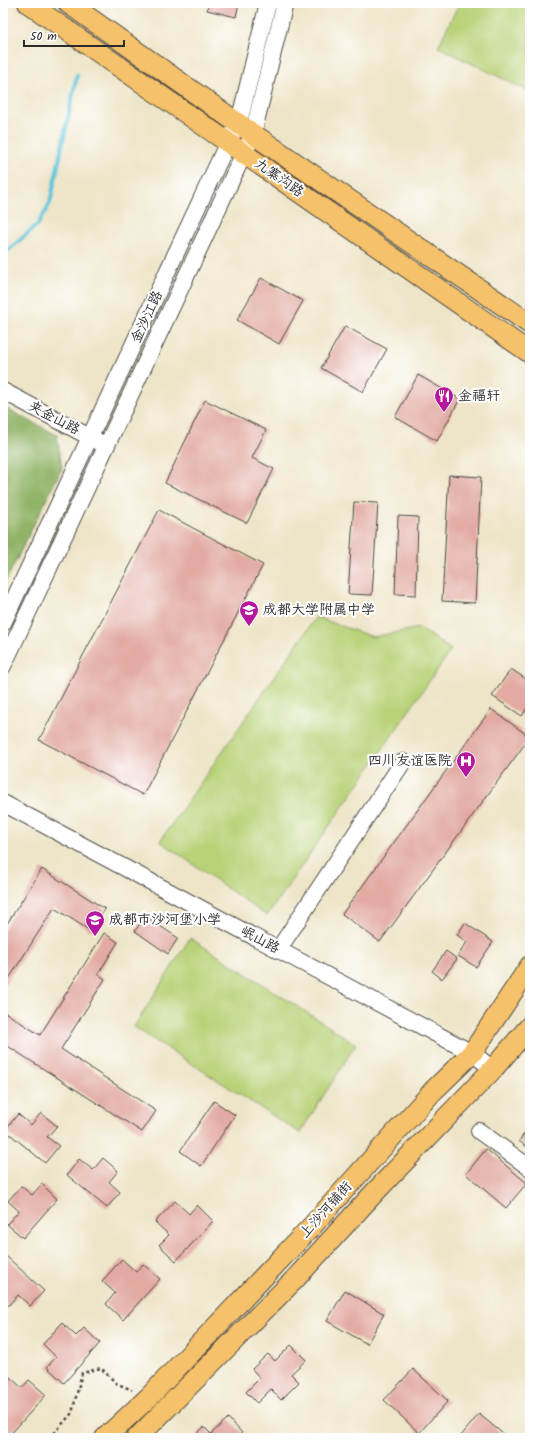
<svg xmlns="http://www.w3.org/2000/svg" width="533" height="1441" viewBox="0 0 533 1441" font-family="Kalam,'LXGW WenKai TC',sans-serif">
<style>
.green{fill:#b8d277;stroke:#727e51}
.forest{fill:#92b468;stroke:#5e704a}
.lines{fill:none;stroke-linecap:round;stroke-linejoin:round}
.stream{stroke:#5cc3d9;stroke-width:4}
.building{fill:#e2aaa2}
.minor-casing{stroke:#484743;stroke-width:18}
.major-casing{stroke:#484743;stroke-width:22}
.path{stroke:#484743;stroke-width:2.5;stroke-dasharray:3 3;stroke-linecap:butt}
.minor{stroke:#fff;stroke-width:16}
.major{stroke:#f5c16b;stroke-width:20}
.labels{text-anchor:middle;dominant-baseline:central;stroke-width:4;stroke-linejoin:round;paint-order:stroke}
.street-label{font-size:14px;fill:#2b2b2b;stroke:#fff}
.poi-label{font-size:14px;fill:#2b2b2b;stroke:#fff;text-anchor:start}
</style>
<rect width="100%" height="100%" fill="#fff"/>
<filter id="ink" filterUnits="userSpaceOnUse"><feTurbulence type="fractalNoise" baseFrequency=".025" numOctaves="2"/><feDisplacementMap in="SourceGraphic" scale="8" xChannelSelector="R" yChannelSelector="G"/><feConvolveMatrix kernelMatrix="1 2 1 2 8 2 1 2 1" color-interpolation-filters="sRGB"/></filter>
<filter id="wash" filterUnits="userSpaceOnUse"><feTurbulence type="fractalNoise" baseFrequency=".012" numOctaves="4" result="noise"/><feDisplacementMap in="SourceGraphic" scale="16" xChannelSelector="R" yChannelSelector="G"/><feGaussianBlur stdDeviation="0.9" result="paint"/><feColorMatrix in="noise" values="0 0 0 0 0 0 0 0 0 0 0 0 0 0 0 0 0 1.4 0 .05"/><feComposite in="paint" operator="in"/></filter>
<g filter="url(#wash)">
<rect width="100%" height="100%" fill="#eee5c8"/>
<path class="green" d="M459 3H530V92L438 47Z
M316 617 373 637 419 628 451 650 267 916 160 841Z
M190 938 356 1044 300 1133 134 1027Z"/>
<path class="forest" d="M3 407 57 435 62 468 3 587Z"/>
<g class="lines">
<path class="stream" d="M3 255 38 224 50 203 77 75"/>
</g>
<g id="blocks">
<path class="building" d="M209 3H239L236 17 207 10Z
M261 278 303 301 279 344 237 320Z
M345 326 387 349 363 392 321 368Z
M418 375 460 399 437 441 395 417Z
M205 400 266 430 252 458 274 469 247 523 165 483Z
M449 475 481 477 475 603 442 601Z
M354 502 378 503 372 595 348 594Z
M159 510 263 565 143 795 39 740Z
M398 516 418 517 416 595 395 594Z
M530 655V667L526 656Z
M511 669 526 679 530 689V703L522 716 492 696Z
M491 709 530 737 380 942 342 914Z
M42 869 105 909 91 931 54 908 3 988V930Z
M145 916 178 938 168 954 135 931Z
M465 923 493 942 476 967 458 956 467 942 457 935Z
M104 933 118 942 98 974 105 979 61 1049 156 1111 142 1132 3 1043V1011L40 1035Z
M446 951 457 959 442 979 432 971Z
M214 1101 235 1115 201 1166 180 1151Z
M41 1113 57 1126 47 1137 59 1146 45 1163 5 1130 18 1114 31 1125Z
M530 1125V1149L519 1141Z
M486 1149 527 1183 506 1208 466 1174Z
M103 1158 118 1171 109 1182 120 1192 107 1208 67 1175 79 1159 93 1170Z
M42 1184 57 1199 23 1238 7 1224 19 1211 8 1201 21 1186 32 1195Z
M175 1201 189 1214 197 1205 213 1221 176 1261 159 1245 169 1235 155 1222Z
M6 1256 44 1291 30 1306 18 1295 8 1306 3 1302V1259Z
M122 1259 136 1272 143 1264 160 1279 123 1320 106 1304 115 1293 102 1281Z
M345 1290 384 1314 367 1344 327 1321Z
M62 1323 76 1336 84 1328 100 1343 64 1383 47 1367 56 1357 43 1344Z
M291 1345 306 1360 291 1374 299 1382 281 1400 271 1389 257 1403 246 1392 260 1378 252 1369 268 1354 275 1361Z
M413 1369 448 1401 419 1433 384 1400Z
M8 1375 22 1388 29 1380 46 1395 9 1436 3 1430V1380Z
M479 1414 508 1438 460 1437Z
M228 1418 242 1433 237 1438H193L204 1427 211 1434Z"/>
</g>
</g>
<g filter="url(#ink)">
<use href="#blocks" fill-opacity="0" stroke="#484743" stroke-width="1"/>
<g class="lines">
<g class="minor-casing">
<path id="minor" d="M3 391 99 442
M3 623 228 142 239 122 268 3
M3 666 253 134 285 3
M3 803 472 1053 493 1069
M278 950 403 762
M479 1131 530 1168"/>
</g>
<g class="major-casing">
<path id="major" d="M28 3 530 353
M68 3 253 134 530 324
M105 1438 149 1397 311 1227 433 1091 472 1053 530 966
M137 1438 295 1279 375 1192 493 1069 530 1026"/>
</g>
<path class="path" d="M50 1438 72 1413 82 1373 101 1368 116 1383 132 1390"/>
<use href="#minor" class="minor"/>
<use href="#major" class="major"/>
</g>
</g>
<defs>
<g id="restaurant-pin" transform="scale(1)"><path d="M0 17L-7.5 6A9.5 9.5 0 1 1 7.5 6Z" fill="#b5179e" stroke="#fff"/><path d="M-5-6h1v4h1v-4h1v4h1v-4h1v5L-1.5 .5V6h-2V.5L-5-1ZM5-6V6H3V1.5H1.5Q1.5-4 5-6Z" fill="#fff"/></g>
<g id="school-pin" transform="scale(1)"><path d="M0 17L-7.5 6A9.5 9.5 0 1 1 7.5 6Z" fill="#b5179e" stroke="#fff"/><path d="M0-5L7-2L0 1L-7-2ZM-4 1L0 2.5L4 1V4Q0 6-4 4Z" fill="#fff"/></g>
<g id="hospital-pin" transform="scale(1)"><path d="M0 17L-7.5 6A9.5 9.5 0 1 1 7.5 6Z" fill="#b5179e" stroke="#fff"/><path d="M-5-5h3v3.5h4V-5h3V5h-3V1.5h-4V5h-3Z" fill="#fff"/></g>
</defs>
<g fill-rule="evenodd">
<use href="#restaurant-pin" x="444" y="396"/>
<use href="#school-pin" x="249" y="610"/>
<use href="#hospital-pin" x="466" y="761"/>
<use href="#school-pin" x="95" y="920"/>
</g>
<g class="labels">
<g class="street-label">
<text transform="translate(279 178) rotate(35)">九寨沟路</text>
<text transform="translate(147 317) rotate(-65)">金沙江路</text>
<text transform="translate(54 418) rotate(28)">夹金山路</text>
<text transform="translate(260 940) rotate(28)">岷山路</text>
<text transform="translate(326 1210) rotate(-48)">上沙河铺街</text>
</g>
<g class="poi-label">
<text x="458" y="396">金福轩</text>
<text x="263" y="610">成都大学附属中学</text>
<text x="452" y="761" text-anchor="end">四川友谊医院</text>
<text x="109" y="920">成都市沙河堡小学</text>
</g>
</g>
<rect width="533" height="1441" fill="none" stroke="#fff" stroke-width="16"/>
<path d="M24 40v6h100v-6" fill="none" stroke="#2b2b2b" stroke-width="2"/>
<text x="30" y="40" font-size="12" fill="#2b2b2b" stroke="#ffffff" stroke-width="3" paint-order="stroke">50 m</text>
</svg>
